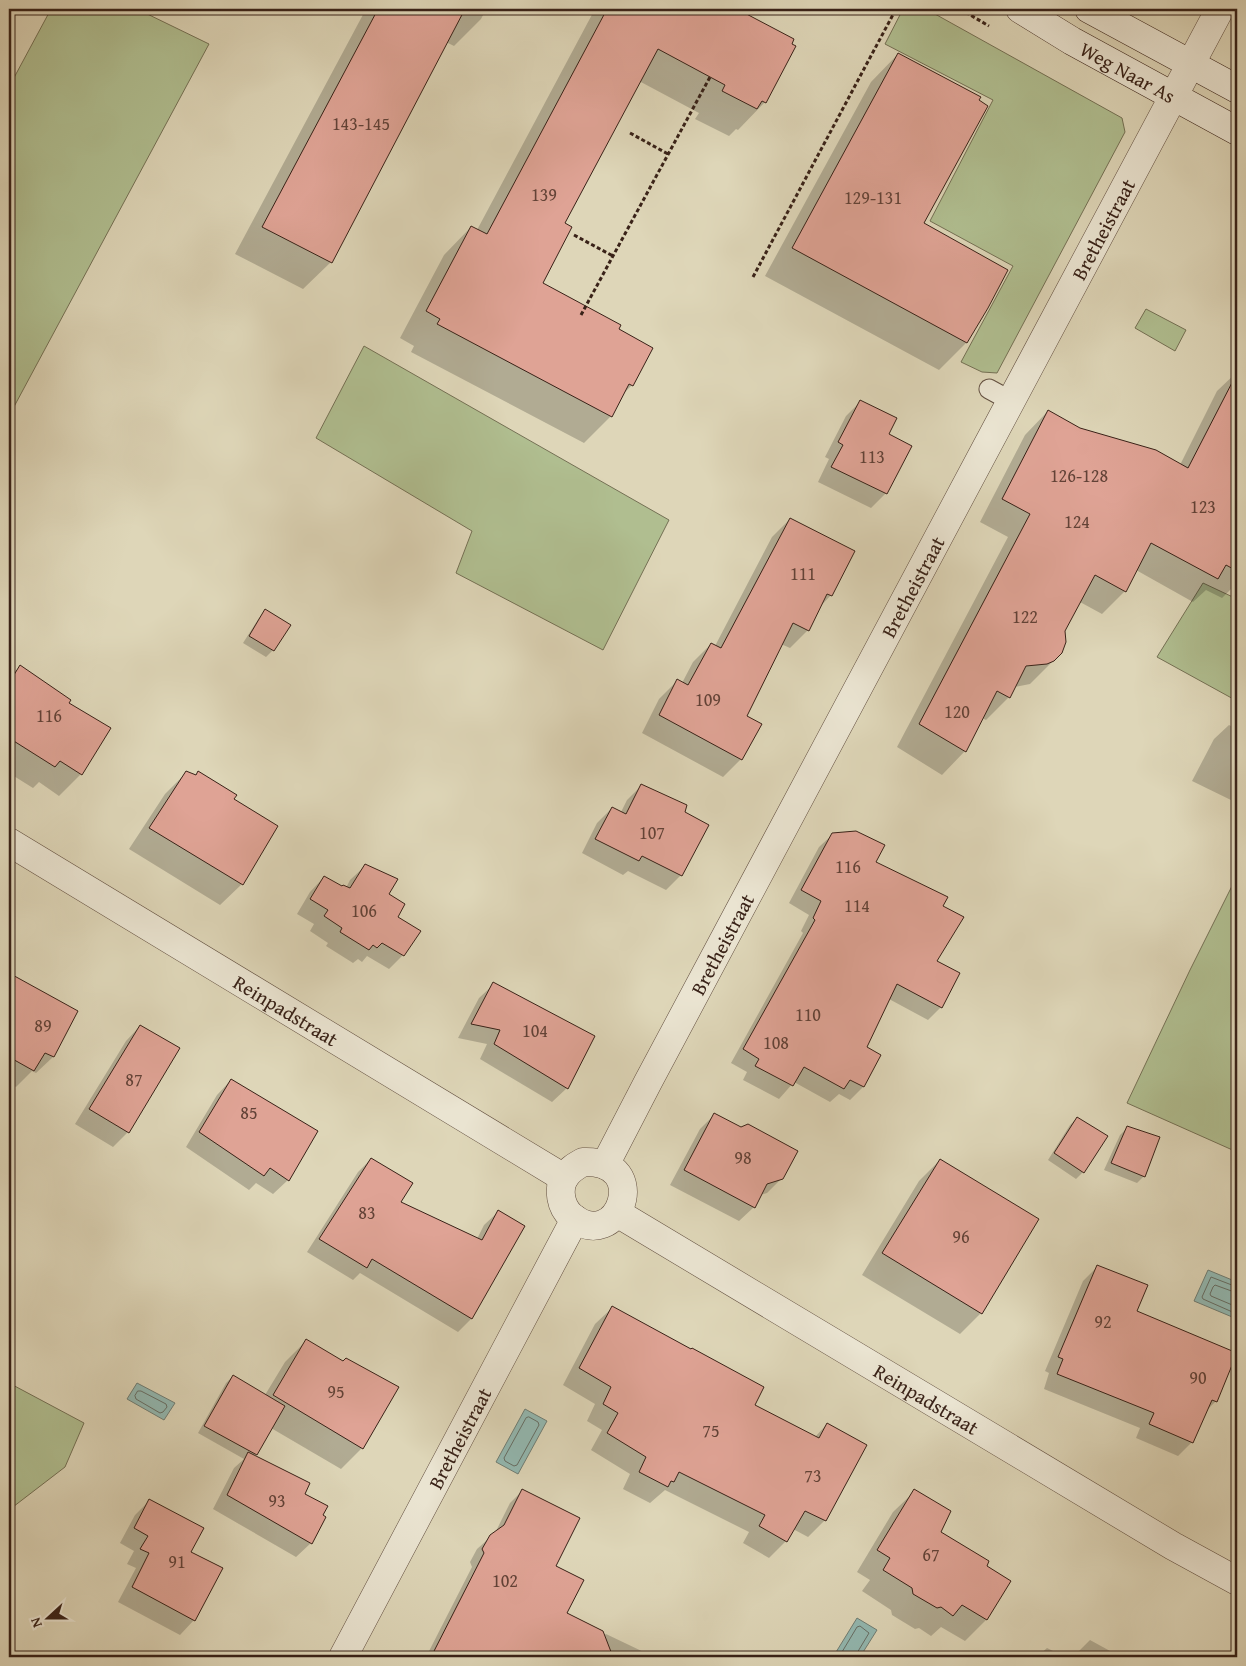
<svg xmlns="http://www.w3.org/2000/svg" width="1246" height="1666" viewBox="0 0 1246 1666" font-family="'Gentium Book Plus',serif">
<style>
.green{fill:#b0be90;stroke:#747054}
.water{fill:#93b9b2;stroke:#6f7d74}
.shadow{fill:#0003}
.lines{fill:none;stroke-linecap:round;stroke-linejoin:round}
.shore{stroke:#666e65;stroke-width:1}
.building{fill:#dfa395;stroke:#392218}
.service-casing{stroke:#624f40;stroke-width:21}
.minor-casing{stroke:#624f40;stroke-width:29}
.secondary-casing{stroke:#392218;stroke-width:29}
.path{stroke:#392218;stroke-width:3;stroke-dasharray:4 2.5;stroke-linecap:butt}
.service{stroke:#eae4d1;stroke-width:19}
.minor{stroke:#eae4d1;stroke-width:28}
.secondary{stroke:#eae4d1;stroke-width:28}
.labels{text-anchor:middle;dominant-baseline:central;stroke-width:4.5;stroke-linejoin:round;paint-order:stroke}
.number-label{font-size:18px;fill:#624237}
.street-label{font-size:20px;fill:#392218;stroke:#eae4d1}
</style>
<rect width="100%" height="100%" fill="#ded6b8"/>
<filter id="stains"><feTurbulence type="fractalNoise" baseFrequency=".004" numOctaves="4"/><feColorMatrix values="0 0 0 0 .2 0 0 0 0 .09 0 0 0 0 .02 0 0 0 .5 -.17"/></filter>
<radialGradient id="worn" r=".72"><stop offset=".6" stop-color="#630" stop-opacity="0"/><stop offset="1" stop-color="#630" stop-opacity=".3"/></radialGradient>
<path class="green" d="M51 9H137L209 44 9 416V87Z
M903 9H926L1122 118 1125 132 997 373 982 372 961 362 1013 266 930 221 993 100 885 44Z
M1146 309 1186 330 1175 351 1135 328Z
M364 346 669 520 603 650 456 573 472 531 316 438Z
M1203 583 1237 599V701L1157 657Z
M1237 876V1152L1127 1103 1190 970Z
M9 1383 84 1423 65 1467 9 1510Z"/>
<path class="water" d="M1208 1270 1237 1282V1319L1194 1301Z
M137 1383 175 1403 164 1420 127 1399Z
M525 1409 547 1421 518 1474 496 1462Z
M857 1618 877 1630 860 1657H833Z"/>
<path class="shadow" d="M366 9H486L481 19 454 46 446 42 331 262 303 289 235 254Z
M595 9H734L793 40 765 102 738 130 736 129 729 136 695 119 699 113 639 81 563 223 541 283 617 330 632 385 621 396 611 416 584 443 411 352 414 346 400 338 444 255 471 227 477 230Z
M898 54 922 224 966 343 939 370 765 276 871 82Z
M1237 372V583L1222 598 1206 590 1193 602 1136 570 1125 591 1102 614 1080 602 1064 631 1061 653 1030 684 1014 687 1009 697 986 720 982 718 965 751 942 775 897 747 1008 537 980 522 1025 435 1048 411 1079 429 1180 465 1217 391Z
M860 402 887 434 886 493 871 508 818 482 829 459 825 457 846 416Z
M790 519 831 595 819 608 808 630 790 648 781 644 745 716 741 759 723 777 642 733 659 699 677 681 682 683 693 662 711 644 715 646 772 537Z
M266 611 273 650 266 657 243 643 259 618Z
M20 667 67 703 109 729 81 774 59 796 39 782 33 788 9 773V678Z
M1229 725 1237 729V800L1235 802 1192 781 1214 739Z
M186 773 232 799 242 884 220 905 129 849 165 794Z
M641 786 683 812 681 875 666 890 628 871 623 875 582 853 597 823 612 808 621 812 627 800Z
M833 834 942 906 935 961 941 1007 928 1020 889 999 865 1047 879 1056 863 1087 850 1100 839 1094 830 1102 794 1082 779 1099 743 1080 747 1072 731 1063 803 933 801 931 809 915 789 903 819 847Z
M365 866 388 895 396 918 403 955 389 969 367 956 362 962 358 959 353 963 326 946 328 943 310 931 314 924 297 914 310 892 324 877 342 888H346L350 880Z
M9 974 76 1011 53 1057 36 1073 32 1071 16 1087 9 1083Z
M494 984 567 1088 552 1102 480 1059 487 1044 458 1038 479 998Z
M140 1026 128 1132 113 1147 75 1124 126 1041Z
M231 1080 288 1180 273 1194 256 1183 249 1190 186 1147 217 1095Z
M715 1114 782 1178 767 1193 760 1195 754 1207 739 1221 670 1185 700 1129Z
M1077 1118 1083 1172 1076 1179 1048 1160 1070 1125Z
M1127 1128 1144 1176 1137 1183 1104 1170 1120 1135Z
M371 1159 399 1203 477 1239 484 1225 498 1212 523 1227 471 1319 458 1332 360 1273 353 1280 307 1252 358 1172Z
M940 1160 981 1313 960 1334 862 1275 919 1181Z
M1098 1266 1136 1312 1216 1401 1205 1412 1192 1442 1178 1456 1136 1438 1140 1428 1044 1389 1049 1373 1045 1371 1083 1281Z
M612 1308 753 1405 815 1437 827 1424 825 1520 808 1537 793 1529 786 1541 769 1558 743 1543 749 1532 665 1490 650 1503 623 1489 630 1474 591 1450 602 1430 587 1421 595 1404 563 1385 595 1324Z
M306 1341 362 1448 341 1469 271 1428 254 1456 304 1494 311 1543 296 1557 213 1509 234 1468 244 1459 198 1433 226 1383 233 1376 265 1395 285 1362Z
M523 1490 565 1614 603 1636 606 1634 650 1655 649 1657H426L472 1567 470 1562 477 1549 495 1533 510 1503Z
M915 1491 940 1533 985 1566 1009 1582 986 1620 965 1641 941 1627 931 1636 919 1628 915 1629 892 1615 891 1610 862 1591 870 1580 857 1572 893 1512Z
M149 1501 189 1552 194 1620 180 1635 118 1602 136 1568 127 1564 134 1551 120 1543 135 1515Z
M1090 1640 1121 1657H1073Z
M1047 1648 1065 1657H1037Z"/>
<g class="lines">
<path class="shore" d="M1237 1287 1211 1277 1202 1297 1203 1299 1237 1314
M1237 1293 1215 1285 1213 1287 1210 1294 1211 1296 1237 1307
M138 1391H141L166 1404 167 1407 163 1412 160 1413 136 1399 135 1396Z
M529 1417 538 1422 539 1425 517 1465 514 1466 505 1461 504 1458 526 1418Z
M839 1657 857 1627 860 1626 869 1633 857 1653V1657"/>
</g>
<path class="building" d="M378 9H465L332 263 262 227Z
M607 9H737L794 39 792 44 796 46 766 103 762 101 757 109 722 91 725 85 658 49 565 223 572 227 543 283 621 325 619 329 653 348 633 386 629 384 612 417 437 324 440 319 426 311 471 226 487 234Z
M898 53 981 97 979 100 988 106 924 223 1008 270 988 308 967 343 792 248Z
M1237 373V571L1226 565 1218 579 1151 543 1126 592 1095 575 1065 631 1066 642 1062 653 1054 661 1047 664 1026 666 1010 698 997 691 966 752 919 724 1030 514 1002 499 1048 410 1080 428 1156 450 1188 468Z
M860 400 897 418 889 434 912 446 887 494 831 467 843 445 838 442Z
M790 518 855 551 832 596 827 594 809 631 793 623 747 716 762 724 742 760 659 715 677 679 688 685 711 643 721 648Z
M265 609 291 625 274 651 249 636Z
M20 665 71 700 69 703 111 728 82 775 60 761 55 767 9 738V683Z
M186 771 196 775 198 771 237 795 234 799 278 826 243 885 149 828Z
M641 784 687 805 685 812 709 825 682 876 642 856 639 861 595 839 612 807 626 814Z
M856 831 885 845 876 862 948 897 943 906 964 917 937 961 960 973 942 1008 897 984 867 1047 881 1055 864 1087 850 1080 844 1089 804 1067 793 1086 755 1066 759 1059 743 1049 815 920 813 918 821 901 801 890 832 833Z
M365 864 398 879 389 894 405 904 398 917 421 931 404 956 382 943 377 948 373 945 369 950 340 932 342 928 324 916 328 910 310 899 324 876 342 886 343 885 350 888Z
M9 973 78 1011 54 1057 45 1053 34 1071 9 1057Z
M493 982 595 1036 568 1089 494 1044 500 1030 471 1024Z
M140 1025 180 1048 129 1133 89 1109Z
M231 1079 318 1131 289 1181 270 1168 264 1176 199 1132Z
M714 1113 741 1127 748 1124 798 1151 783 1179 767 1184 755 1208 684 1170Z
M1077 1117 1108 1136 1084 1173 1054 1153Z
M1127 1126 1160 1137 1145 1177 1111 1163Z
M371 1158 413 1183 401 1202 482 1240 498 1210 525 1226 472 1319 372 1259 367 1268 319 1239Z
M940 1159 1039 1219 982 1314 882 1253Z
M1097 1265 1148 1285 1137 1311 1237 1353 1217 1402 1212 1400 1193 1443 1149 1424 1154 1413 1057 1374 1063 1359 1058 1357Z
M612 1306 691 1349 692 1348 764 1387 755 1405 819 1438 827 1423 867 1445 826 1521 805 1511 787 1542 759 1526 765 1515 679 1472 674 1482 671 1481 668 1487 639 1472 646 1457 607 1433 618 1413 603 1404 611 1387 579 1368Z
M306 1339 343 1361 346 1358 399 1387 363 1449 273 1395Z
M233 1375 285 1406 257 1455 204 1426Z
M248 1452 310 1483 305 1494 328 1506 323 1515 326 1517 312 1544 227 1495Z
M522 1489 580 1518 556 1566 584 1580 567 1613 603 1631 613 1657H431L484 1553 482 1549 490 1535 504 1525Z
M914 1489 951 1511 941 1532 989 1561 987 1566 1011 1581 987 1620 962 1605 953 1616 941 1607 937 1608 913 1594 912 1588 883 1570 890 1558 877 1550Z
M149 1499 204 1528 191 1552 223 1568 195 1621 132 1587 149 1553 140 1549 148 1536 134 1528Z"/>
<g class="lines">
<g class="service-casing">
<path id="service" d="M989 389 1011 401"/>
</g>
<g class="minor-casing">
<g id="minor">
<path id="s1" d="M9 842 564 1178"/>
<path d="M583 1162C654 1159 618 1256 571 1216 561 1207 557 1189 565 1177 569 1170 576 1166 583 1162Z"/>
<path id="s2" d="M605 1165 648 1082 1220 9"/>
<path id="s3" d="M617 1213 1173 1546 1237 1581"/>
<path id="s4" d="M343 1657 575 1219"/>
</g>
</g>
<g class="secondary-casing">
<g id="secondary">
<path id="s5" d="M1020 9 1072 41 1237 131"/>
<path d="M1089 9 1237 89"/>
</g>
</g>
<path class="path" d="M960 9 989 26
M744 13 747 9
M630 133 668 154
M574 235 613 256
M753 277 896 9
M581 315 710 77"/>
<use href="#service" class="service"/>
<use href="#minor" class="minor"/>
<use href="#secondary" class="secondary"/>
</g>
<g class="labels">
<g class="number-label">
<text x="361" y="123">143-145</text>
<text x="544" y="194">139</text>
<text x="873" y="197">129-131</text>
<text x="872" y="456">113</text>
<text x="1079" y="475">126-128</text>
<text x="1203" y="506">123</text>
<text x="1077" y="521">124</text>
<text x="803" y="573">111</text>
<text x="1025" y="616">122</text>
<text x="708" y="699">109</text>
<text x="957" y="711">120</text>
<text x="49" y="715">116</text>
<text x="652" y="832">107</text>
<text x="848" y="866">116</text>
<text x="857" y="905">114</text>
<text x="364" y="910">106</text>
<text x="808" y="1014">110</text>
<text x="43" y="1025">89</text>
<text x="535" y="1030">104</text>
<text x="776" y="1042">108</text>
<text x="134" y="1079">87</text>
<text x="249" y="1112">85</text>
<text x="743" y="1157">98</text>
<text x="367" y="1212">83</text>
<text x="961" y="1236">96</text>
<text x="1103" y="1321">92</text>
<text x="1198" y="1377">90</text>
<text x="336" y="1391">95</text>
<text x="711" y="1430">75</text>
<text x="813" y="1475">73</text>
<text x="277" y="1500">93</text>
<text x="931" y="1554">67</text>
<text x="177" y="1561">91</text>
<text x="505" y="1580">102</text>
</g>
<g class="street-label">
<text stroke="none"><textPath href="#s5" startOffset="125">Weg Naar As</textPath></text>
<text stroke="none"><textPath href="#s2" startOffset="1060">Bretheistraat</textPath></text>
<text stroke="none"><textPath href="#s2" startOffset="655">Bretheistraat</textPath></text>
<text stroke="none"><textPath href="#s2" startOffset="250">Bretheistraat</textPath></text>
<text stroke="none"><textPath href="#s1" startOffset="324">Reinpadstraat</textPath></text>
<text stroke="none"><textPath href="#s3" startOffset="361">Reinpadstraat</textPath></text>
<text stroke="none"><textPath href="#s4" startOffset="248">Bretheistraat</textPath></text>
</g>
</g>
<rect width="1246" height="1666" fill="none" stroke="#ded6b8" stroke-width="30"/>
<rect x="10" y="10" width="1226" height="1646" fill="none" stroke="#392218" stroke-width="2.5"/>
<rect x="15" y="15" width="1216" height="1636" fill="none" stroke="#392218"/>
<g transform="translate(48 1618) rotate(249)" stroke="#eae4d1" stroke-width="4" paint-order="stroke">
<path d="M0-4L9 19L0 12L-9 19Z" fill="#392218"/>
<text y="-8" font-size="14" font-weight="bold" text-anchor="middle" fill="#392218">N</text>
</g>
<rect width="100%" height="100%" filter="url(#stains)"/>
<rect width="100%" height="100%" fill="url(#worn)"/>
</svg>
